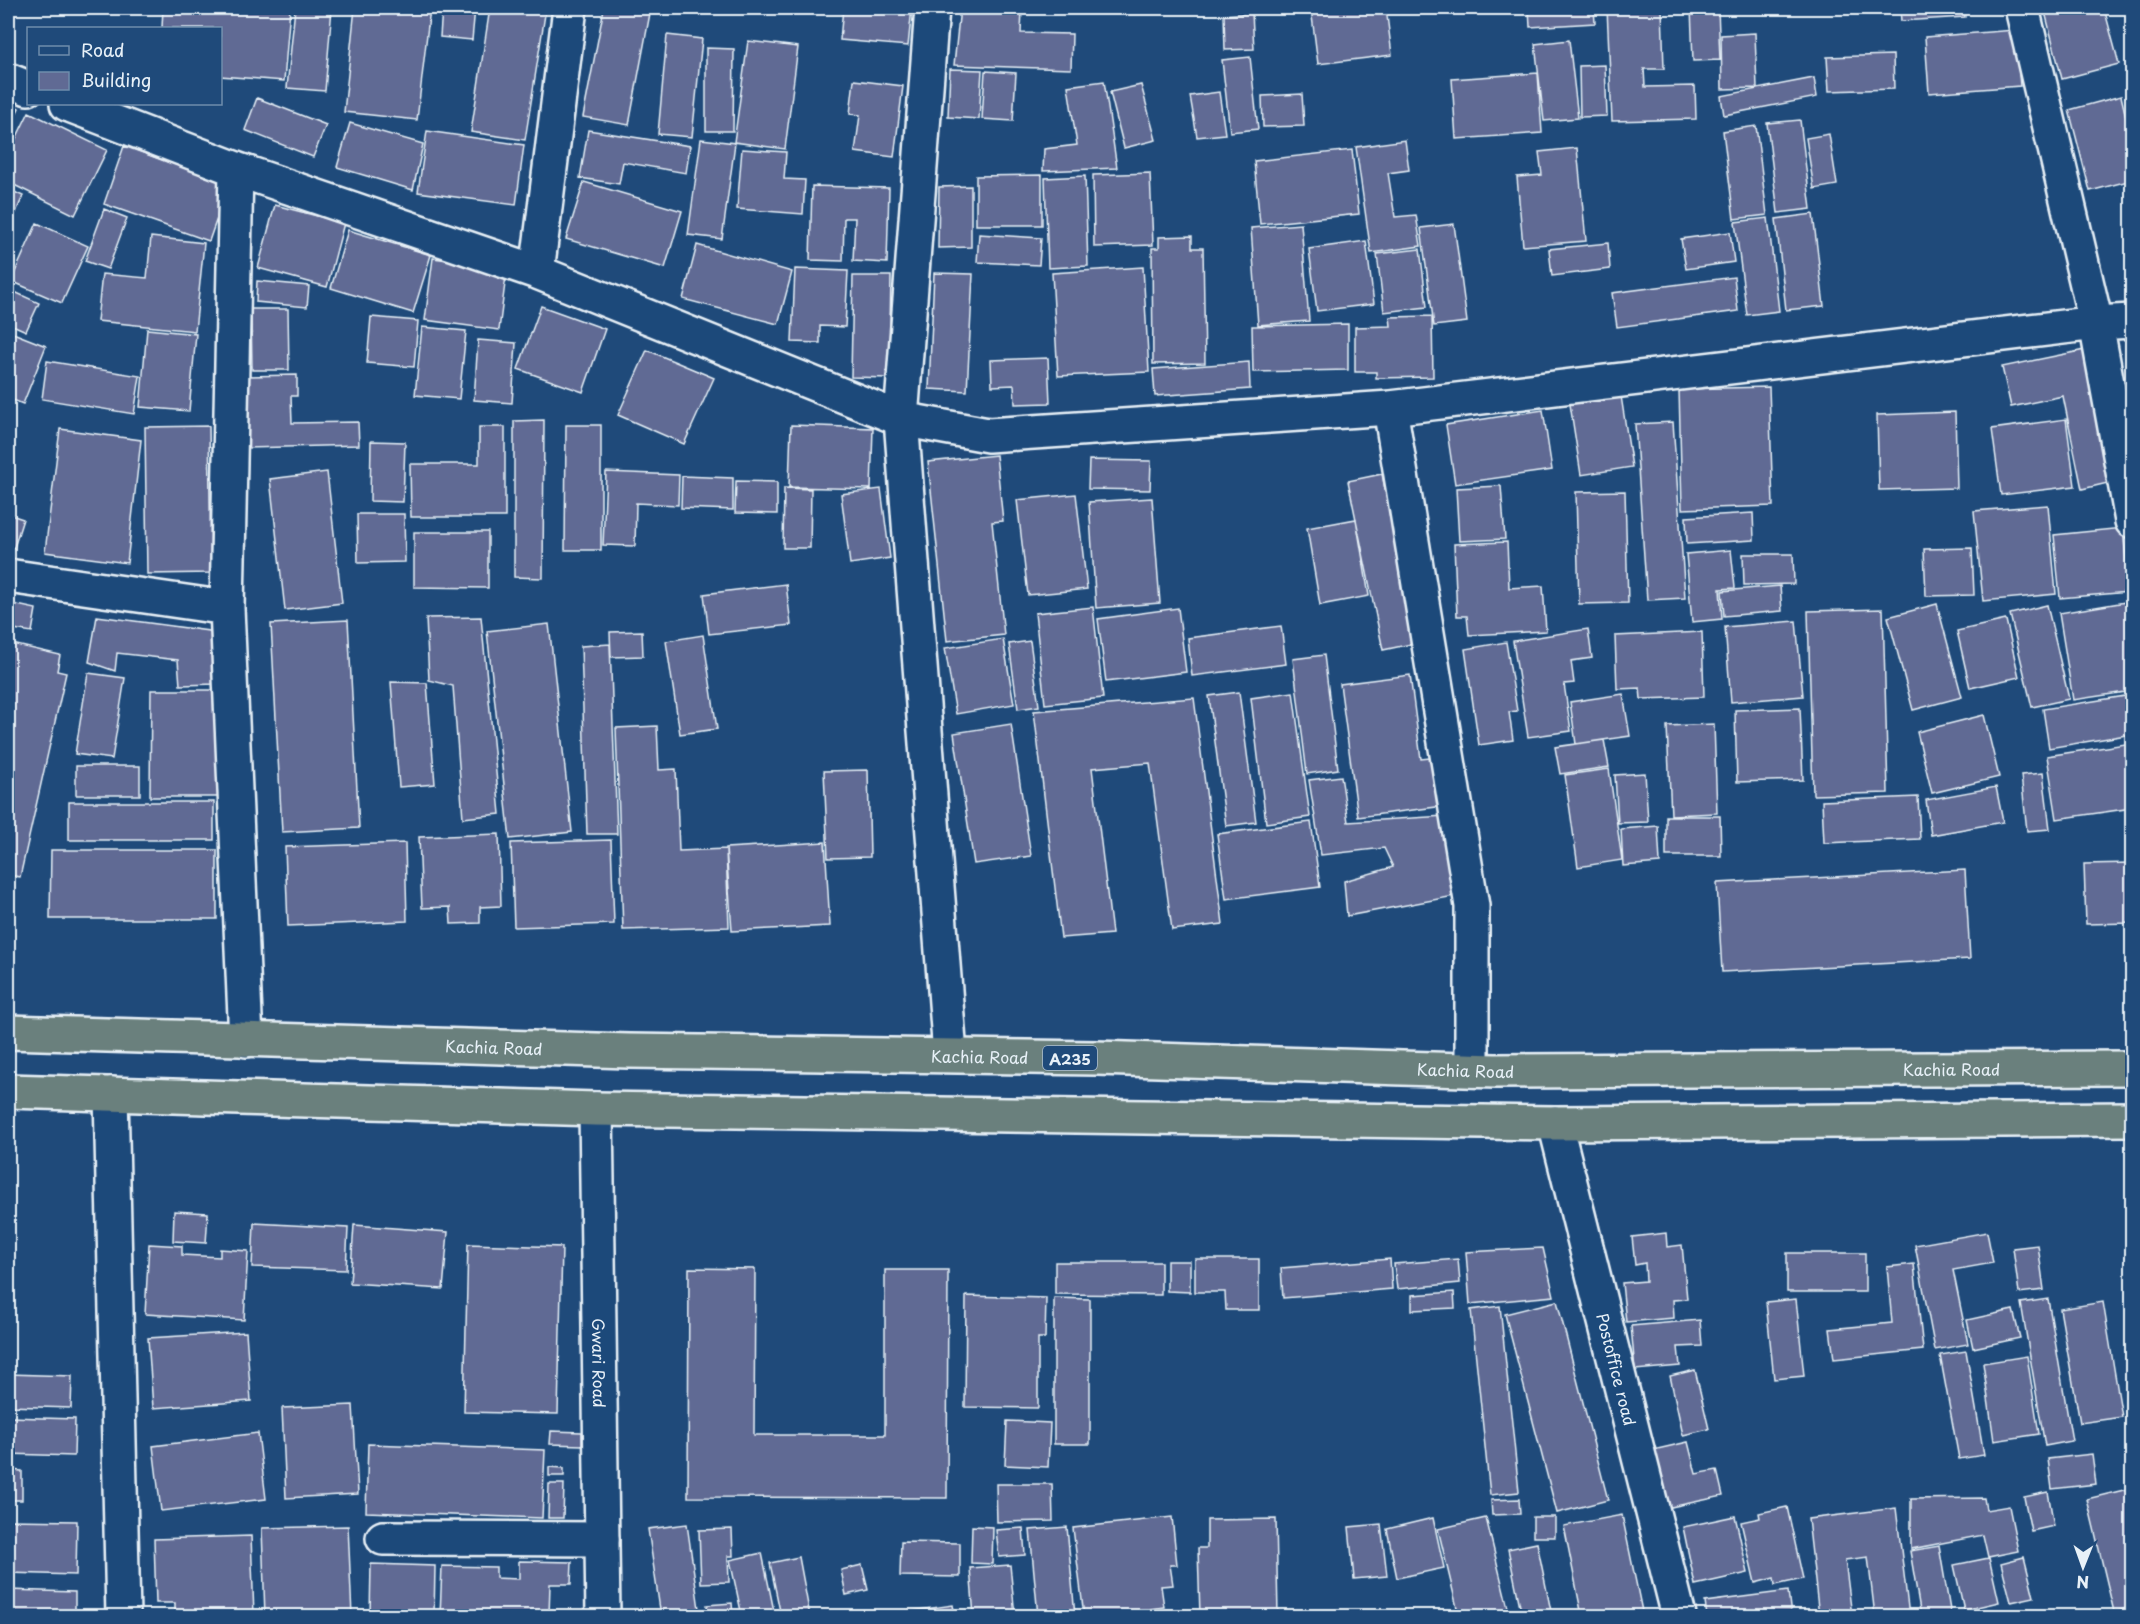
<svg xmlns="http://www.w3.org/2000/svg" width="2140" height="1624" viewBox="0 0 2140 1624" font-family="'Playpen Sans',sans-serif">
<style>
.building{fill:#606a94;stroke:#e8f1f8;stroke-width:1.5}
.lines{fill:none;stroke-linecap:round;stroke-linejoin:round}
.street-casing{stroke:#e8f1f8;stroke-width:38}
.secondary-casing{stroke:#e8f1f8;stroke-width:38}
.highway-casing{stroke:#e8f1f8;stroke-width:38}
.street{stroke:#1f4a7a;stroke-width:33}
.secondary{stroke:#1f4a7a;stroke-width:33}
.highway{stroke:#6a807d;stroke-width:33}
.labels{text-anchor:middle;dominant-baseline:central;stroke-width:4.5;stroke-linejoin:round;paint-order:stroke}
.shield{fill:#1f4a7a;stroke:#acbfd2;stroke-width:1.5}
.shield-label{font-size:15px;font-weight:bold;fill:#e8f1f8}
.street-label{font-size:16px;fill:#e8f1f8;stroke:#1f4a7a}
</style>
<rect width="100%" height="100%" fill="#1f4a7a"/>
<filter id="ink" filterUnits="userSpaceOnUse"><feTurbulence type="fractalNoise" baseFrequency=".0167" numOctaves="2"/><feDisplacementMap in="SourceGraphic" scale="12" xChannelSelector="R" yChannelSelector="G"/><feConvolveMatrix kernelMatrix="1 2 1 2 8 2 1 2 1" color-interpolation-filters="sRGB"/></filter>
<g filter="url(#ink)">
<path class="building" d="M163 8H290L284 81 220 76V28H162Z
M295 8H332L325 91 287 88Z
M355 8H430L417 120 344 112Z
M442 8H475L472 40 440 37Z
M490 8H546L525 140 471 132Z
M604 8H651L629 125 583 117Z
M843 8H912L908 46 840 40Z
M960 8H1022L1021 33 1072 34 1071 69 954 65Z
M1311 8H1386L1392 55 1318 64Z
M1529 8H1594L1595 23 1530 27Z
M1607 8H1662L1664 69H1644L1645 87 1695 86 1696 119 1612 121Z
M1691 8H1718L1720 60 1693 61Z
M1900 8H1964L1965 17 1901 21Z
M2044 8H2104L2119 64 2062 79Z
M1252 13 1254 49 1225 50 1224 15Z
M2015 30 2020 86 1929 93 1925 37Z
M1755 33 1757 88 1722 89 1721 35Z
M667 35 702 39 692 137 658 134Z
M1569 40 1578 118 1544 121 1535 44Z
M748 41 798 47 785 149 734 142Z
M706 48 734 49 733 131H706Z
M1893 55 1894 89 1829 91 1827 57Z
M1250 57 1258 129 1230 132 1222 60Z
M1605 65 1607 116 1580 117 1579 66Z
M950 69 982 70 979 119 948 117Z
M985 71 1016 73 1013 121 982 119Z
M1538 73 1542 133 1456 139 1452 79Z
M1814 78 1817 97 1724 115 1721 96Z
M854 80 903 86 894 157 855 152 860 115 850 114Z
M1104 81 1117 168 1043 171 1044 149 1077 145 1068 86Z
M1141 85 1156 140 1124 148 1110 92Z
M1219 92 1225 134 1197 137 1190 96Z
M1302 94 1304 126 1263 127 1262 96Z
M2121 96 2132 142V180L2090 191 2069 110Z
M257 98 326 125 313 157 245 130Z
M8 102 19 108 8 131Z
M29 112 107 150 75 215 8 182V155Z
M1800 120 1811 209 1778 213 1767 123Z
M350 123 423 144 413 190 337 167Z
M1756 126 1767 215 1734 219 1723 131Z
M588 130 690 146 686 173 623 162 619 184 580 178Z
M427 131 524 145 516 205 418 192Z
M1829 134 1837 185 1814 189 1806 138Z
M701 139 735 143 722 239 688 235Z
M1405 140 1409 170 1388 173 1395 217 1416 215 1421 246 1371 253 1356 147Z
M124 146 229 184 209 241 104 204Z
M1577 148 1586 241 1523 246 1517 177 1542 175 1539 152Z
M742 149 786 152 784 179 805 180 803 214 737 209Z
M1352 150 1359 214 1260 224 1254 161Z
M1150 173 1153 245 1094 247 1093 175Z
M1042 175V225H976V176Z
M1085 176 1088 266 1048 268 1045 178Z
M584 182 682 211 665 268 566 239Z
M812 186 889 188 887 263 853 261 855 218H844L843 261 810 260Z
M971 186V247L938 248 939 187Z
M8 189 23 196 8 231Z
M275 205 344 223 327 287 258 268Z
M104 209 127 218 108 269 85 261Z
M1813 214 1824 306 1786 310 1776 219Z
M1768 218 1779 311 1747 315 1735 222Z
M37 223 88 246 62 303 11 281Z
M1301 224 1309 321 1258 325 1251 228Z
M1454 224 1467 322 1434 326 1421 228Z
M348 230 431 255 413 313 331 288Z
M1730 232 1734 262 1686 269 1681 239Z
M979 234 1041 238 1039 265 977 262Z
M1192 236V248H1203L1205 363 1153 364 1152 248H1159V237Z
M151 237 204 243 195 331 97 321 102 274 147 278Z
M1366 241 1374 304 1317 311 1309 249Z
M1608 243 1610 269 1552 276 1549 249Z
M697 245 792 272 778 324 683 299Z
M1420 249 1427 307 1384 312 1377 254Z
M433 258 507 268 499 330 425 320Z
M1143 267 1149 372 1058 376 1052 273Z
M795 269 848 271 845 327 820 326V343L792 342Z
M934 273 973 274 967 391 929 389Z
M853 276H891L889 378 851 377Z
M1734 277 1738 311 1617 327 1612 293Z
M257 281 309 286 307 307 256 302Z
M8 289 39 303 26 331 8 323Z
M541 306 605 329 583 392 518 369Z
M251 309H288L289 370H252Z
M1432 316 1433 377 1376 378V372H1355V327L1391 326 1390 317Z
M371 317 418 321 414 367 367 363Z
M1348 324V370L1253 372 1252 326Z
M422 327 466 331 459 399 415 395Z
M147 329 196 334 189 411 140 407Z
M8 331 46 346 23 404 8 398Z
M478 340 516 343 512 403 474 400Z
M647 350 714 378 684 444 618 415Z
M2085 350 2112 482 2082 489 2063 396 2011 407 2002 367Z
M1048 358 1050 403 1015 404 1014 385 992 386 991 360Z
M47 361 140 376 134 414 42 399Z
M1249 362 1250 389 1155 396 1153 369Z
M297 375V396H291L292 423 358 422 359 445 247 448 245 376Z
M1769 387 1773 506 1682 509 1679 389Z
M1621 396 1632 467 1581 475 1570 404Z
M2132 397V432L2124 399Z
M1543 410 1552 470 1455 484 1446 425Z
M1955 412 1957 488 1879 490 1877 415Z
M2066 419 2075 486 2001 495 1992 429Z
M544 420 543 578 514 577V421Z
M1673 422 1685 598 1647 600 1635 424Z
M566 425H601V550H565Z
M791 425 873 428 871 489 789 487Z
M209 426 211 573 147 574 145 427Z
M479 427H505V517H411L410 464H479Z
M60 429 141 440 127 563 45 552Z
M371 441 405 442 403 502 370 501Z
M996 455 1003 521 992 522 1004 635 947 641 928 462Z
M1089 460 1151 461 1150 490 1088 489Z
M327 472 342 603 285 610 270 479Z
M606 472 679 475 678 505 636 503 635 546 603 545Z
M1382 474 1416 643 1383 650 1348 481Z
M682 476 733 478V510L681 508Z
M736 481 777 482V514L735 513Z
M1501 486 1505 539 1459 541 1456 488Z
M784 488 811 489 810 548H783Z
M881 489 890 558 850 564 841 494Z
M1625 491 1628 603 1579 604 1576 492Z
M1076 494 1087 589 1028 595 1017 500Z
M1152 498 1160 603 1096 608 1089 502Z
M2048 505 2056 594 1983 601 1974 511Z
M1753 513 1754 540 1687 544 1686 517Z
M8 514 23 519 11 557 8 556Z
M357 514H404L405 562 358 563Z
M1356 519 1369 596 1320 605 1307 528Z
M2123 528 2129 592 2060 598 2054 535Z
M414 532H488V588L414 587Z
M1507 542 1509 588 1543 586 1546 631 1469 635 1467 616H1457L1454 544Z
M1972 548 1974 595 1926 596 1924 549Z
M1731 550 1735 588 1720 589 1722 619 1692 622 1686 554Z
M1743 554H1793L1794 584 1744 585Z
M786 584 791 625 709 634 704 594Z
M1780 586 1782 611 1724 616 1722 591Z
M2132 601V691L2073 700 2059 613Z
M8 603 36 609 32 632 8 628Z
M1937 604 1962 697 1913 710 1888 617Z
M2047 605 2069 699 2032 707 2010 614Z
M1093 607 1103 698 1045 704 1035 613Z
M1178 608 1186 672 1106 682 1098 619Z
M1883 609 1888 793 1813 795 1808 611Z
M97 616 216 632 217 684 180 685 178 660 117 653 115 671 89 662Z
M481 617 500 814 463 818 453 686 429 680 426 618Z
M348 620 359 828 282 832 271 624Z
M2006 620 2019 677 1970 688 1957 631Z
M1796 621 1803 696 1731 702 1725 627Z
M549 624 572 832 510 839 487 631Z
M1281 626 1286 664 1192 676 1188 638Z
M1588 629 1592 658 1571 661 1574 683 1564 684 1571 731 1528 737 1513 641Z
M642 631 643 656 611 657 610 632Z
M1702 632 1704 697 1641 699 1640 688 1617 689 1615 636Z
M703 635 717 729 680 734 666 641Z
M1003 639 1014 704 956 714 945 648Z
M1030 641 1039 706 1018 709 1009 644Z
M1506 642 1517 711 1509 712 1513 740 1479 745 1465 649Z
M8 643 60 655 57 671 66 673 20 877 8 875Z
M610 644 617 834H587L581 646Z
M1324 655 1338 769 1307 774 1293 659Z
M88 673 125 678 112 759 75 754Z
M1410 675 1421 759 1430 758 1433 777 1440 776 1444 806 1358 817 1340 684Z
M391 682 427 683 435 784 399 787Z
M151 690H218V797H150Z
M1239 692 1256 822 1226 826 1209 696Z
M1293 692 1310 817 1266 823 1251 698Z
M1623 694 1630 736 1576 744 1570 702Z
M2132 695V734L2049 748 2043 709Z
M1194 698 1223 924 1172 930 1150 763 1092 768 1112 934 1061 938 1034 711Z
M1800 708 1803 780 1737 782 1735 710Z
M1984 715 1999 777 1932 793 1917 732Z
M1011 724 1031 856 974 864 954 733Z
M1714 724 1717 813 1671 815 1667 726Z
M657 726 659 770 676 769 679 851 726 849 729 927 623 930 616 728Z
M1604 740 1609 767 1560 774 1555 747Z
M2132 743V808L2057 819 2047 756Z
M76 766H140V795H76Z
M1609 769 1622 860 1578 867 1565 775Z
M868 770 870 857 828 858 824 771Z
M1645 773 1648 822 1618 823 1615 775Z
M2043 773 2050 829 2027 831 2021 775Z
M1341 776 1348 822 1445 816 1460 895 1347 916 1344 881 1393 867 1384 848 1321 855 1309 780Z
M1996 787 2003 822 1931 835 1926 800Z
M1918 797 1920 839 1824 843 1822 801Z
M69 802H214V840H69Z
M1666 816H1720L1721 856H1666Z
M1311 822 1320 887 1226 899 1217 834Z
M1658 826 1660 863 1623 866 1621 829Z
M499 834 501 906 480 907V923L451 924 450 907 422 908 419 837Z
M611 840 614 924 514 927 511 843Z
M825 842 830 926 732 931 726 848Z
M405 843 407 921 288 926 285 847Z
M51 850H217V919H50Z
M2132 863V923L2086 924 2084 864Z
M1965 870 1970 959 1722 972 1717 883Z
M174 1211 208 1213 206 1243 173 1241Z
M254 1223 348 1228 346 1270 252 1267Z
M354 1225 448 1232 443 1289 350 1283Z
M1987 1232 1993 1263 1953 1270 1968 1344 1935 1350 1915 1245Z
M1666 1233 1667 1247 1682 1245 1687 1299 1673 1300 1674 1318 1626 1322 1622 1283 1646 1281 1645 1263 1635 1265 1632 1237Z
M149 1244 182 1246V1255L220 1257V1249L248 1251 244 1320 145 1314Z
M468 1244 562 1247 558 1414 464 1412Z
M2038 1245 2044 1290 2019 1293 2013 1248Z
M1543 1248 1554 1296 1470 1304 1466 1252Z
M1787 1253H1865V1292H1787Z
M1195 1259H1259V1310H1226L1225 1292H1195Z
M1390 1259 1392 1289 1283 1298 1281 1268Z
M1458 1259 1460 1283 1397 1289 1394 1264Z
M1167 1261H1190V1292L1167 1291Z
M1055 1262H1161V1295L1055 1294Z
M1914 1264 1923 1350 1834 1359 1830 1329 1892 1323 1887 1267Z
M689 1268 755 1269 754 1435H885V1270H948L947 1498 688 1497Z
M1454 1292 1455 1308 1412 1310V1295Z
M966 1296 1046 1298 1045 1338H1038V1408L965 1407Z
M1054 1298 1090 1299V1444H1054Z
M1796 1299 1804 1376 1774 1379 1766 1302Z
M2048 1299 2072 1441 2045 1446 2021 1303Z
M1557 1301 1608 1500 1557 1513 1505 1314Z
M2103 1302 2122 1417 2080 1423 2060 1309Z
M1500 1306 1519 1492 1490 1495 1471 1310Z
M2013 1310 2020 1338 1973 1348 1967 1320Z
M1700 1320 1702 1346 1678 1347 1680 1366 1635 1370 1631 1326Z
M246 1332 251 1401 153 1408 148 1338Z
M1966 1351 1984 1455 1959 1459 1940 1355Z
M2027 1356 2039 1434 1994 1441 1983 1363Z
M1695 1370 1709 1429 1683 1435 1670 1376Z
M8 1374 72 1376 71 1408 8 1406Z
M353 1405 358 1494 286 1498 282 1408Z
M8 1417 75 1419 74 1456 8 1454Z
M1007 1421 1050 1423 1048 1467 1005 1465Z
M551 1431 582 1432V1445L550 1444Z
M258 1433 266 1499 161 1511 153 1446Z
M1688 1442 1696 1474 1717 1470 1723 1496 1666 1508 1653 1450Z
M368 1444 545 1450 542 1518 366 1512Z
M2092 1454 2096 1484 2052 1489 2048 1459Z
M549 1467 564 1468V1476H549Z
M8 1470 22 1471V1500H8Z
M549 1484H564L563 1518H548Z
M996 1484H1052L1053 1521 997 1522Z
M2132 1488V1607L2114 1612 2087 1499Z
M2048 1492 2054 1526 2031 1531 2024 1497Z
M1984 1498 1986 1510 2009 1506 2018 1551 1988 1557 1983 1535 1911 1549V1499Z
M1519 1499 1520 1514 1492 1515 1491 1500Z
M1787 1507 1803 1579 1775 1585 1774 1578 1755 1583 1741 1522 1760 1518 1759 1513Z
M1896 1508 1909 1616H1875L1868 1557 1845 1560 1852 1616H1819L1808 1519Z
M1622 1515 1643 1616H1582L1564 1526Z
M1735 1516 1748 1573 1695 1585 1683 1527Z
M1172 1517 1177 1565H1170L1173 1585 1161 1586 1164 1607 1151 1609 1152 1616H1084L1073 1528Z
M1533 1517H1555V1537H1533Z
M1433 1518 1444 1568 1397 1578 1387 1529Z
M1486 1518 1510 1616H1459L1438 1529Z
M1276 1519 1278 1616H1200L1198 1548H1207V1520Z
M8 1520 77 1521 76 1575 8 1573Z
M687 1524 700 1616H661L648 1529Z
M1381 1524 1387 1576 1354 1579 1349 1527Z
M348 1526 352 1616H265L262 1528Z
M972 1526 993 1527 992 1564 971 1563Z
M1067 1527 1075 1616H1038L1030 1530Z
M1023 1528 1025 1555 999 1557 996 1530Z
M732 1529 733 1556H728L729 1582 701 1583 699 1530Z
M251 1536 254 1616H175V1603H156L154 1539Z
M901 1542 960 1543V1577L900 1576Z
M1537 1543 1552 1616H1522L1508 1549Z
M1939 1546 1951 1616H1921L1910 1551Z
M762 1553 775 1616H742L730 1560Z
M799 1557 810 1616H781L770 1563Z
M2024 1557 2034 1597 2011 1602 2001 1563Z
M1989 1558 1999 1602 1964 1610 1954 1565Z
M519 1561 572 1562 571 1584H550L549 1616H440L442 1566 496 1567V1578L519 1579Z
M371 1564 435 1566 434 1616H370Z
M862 1565 868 1590 846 1595 841 1570Z
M1010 1565 1015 1616H974L970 1568Z
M8 1590 75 1592V1616H8Z
M1788 1591 1791 1616H1707L1705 1602Z
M732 1603 733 1616H708L707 1605Z
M953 1605 955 1616 883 1615Z"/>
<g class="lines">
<g class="street-casing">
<path id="street" d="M932 8 901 419 950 1055
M2022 8 2096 323 2132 521
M8 80 28 88
M67 104 236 169 537 272 901 419 988 435 1390 408 2096 323 2132 321
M236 169 227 608 246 1040
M537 272 570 8
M1390 408 1472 906V1070
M8 576 227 608
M111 1094 123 1616
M383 1538 602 1539"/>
</g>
<g class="secondary-casing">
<g id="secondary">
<path id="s1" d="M596 1109 603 1616"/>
<path id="s2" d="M1555 1123 1679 1616"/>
</g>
</g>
<g class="highway-casing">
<g id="highway">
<path id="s3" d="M8 1032 629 1051 1097 1058 1495 1071 2132 1068"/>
<path d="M8 1091 596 1109 1555 1123 2132 1119"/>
</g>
</g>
<use href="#street" class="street"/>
<use href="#secondary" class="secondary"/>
<use href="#highway" class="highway"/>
</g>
</g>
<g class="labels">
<rect class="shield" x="1043" y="1046" width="54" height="24" rx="4.5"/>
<g class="shield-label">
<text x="1070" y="1058">A235</text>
</g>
<g class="street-label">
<text stroke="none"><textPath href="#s3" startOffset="486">Kachia Road</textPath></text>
<text stroke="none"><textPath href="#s3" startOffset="972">Kachia Road</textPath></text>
<text stroke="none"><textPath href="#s3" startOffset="1458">Kachia Road</textPath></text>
<text stroke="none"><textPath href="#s3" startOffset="1944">Kachia Road</textPath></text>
<text stroke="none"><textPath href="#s1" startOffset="254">Gwari Road</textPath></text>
<text stroke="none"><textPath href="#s2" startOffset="254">Postoffice road</textPath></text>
</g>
</g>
<rect width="2140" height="1624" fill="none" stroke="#1f4a7a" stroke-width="30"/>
<rect x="15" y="15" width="2110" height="1594" fill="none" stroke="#e8f1f8" stroke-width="2" filter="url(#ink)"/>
<rect x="27" y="27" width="195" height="78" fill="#1f4a7a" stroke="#6f8dac" stroke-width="1.5"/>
<rect x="39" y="46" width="30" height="9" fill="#1f4a7a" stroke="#6f8dac" stroke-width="1.5"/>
<text x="81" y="57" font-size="18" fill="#e8f1f8">Road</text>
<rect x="39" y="72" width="30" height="18" fill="#606a94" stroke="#6f8dac" stroke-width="1.5"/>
<text x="81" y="87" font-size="18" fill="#e8f1f8">Building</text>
<g transform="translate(2083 1567) rotate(181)" stroke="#1f4a7a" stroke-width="4.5" paint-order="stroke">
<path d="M0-4.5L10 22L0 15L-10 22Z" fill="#e8f1f8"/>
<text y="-9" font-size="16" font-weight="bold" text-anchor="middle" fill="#e8f1f8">N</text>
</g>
</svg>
